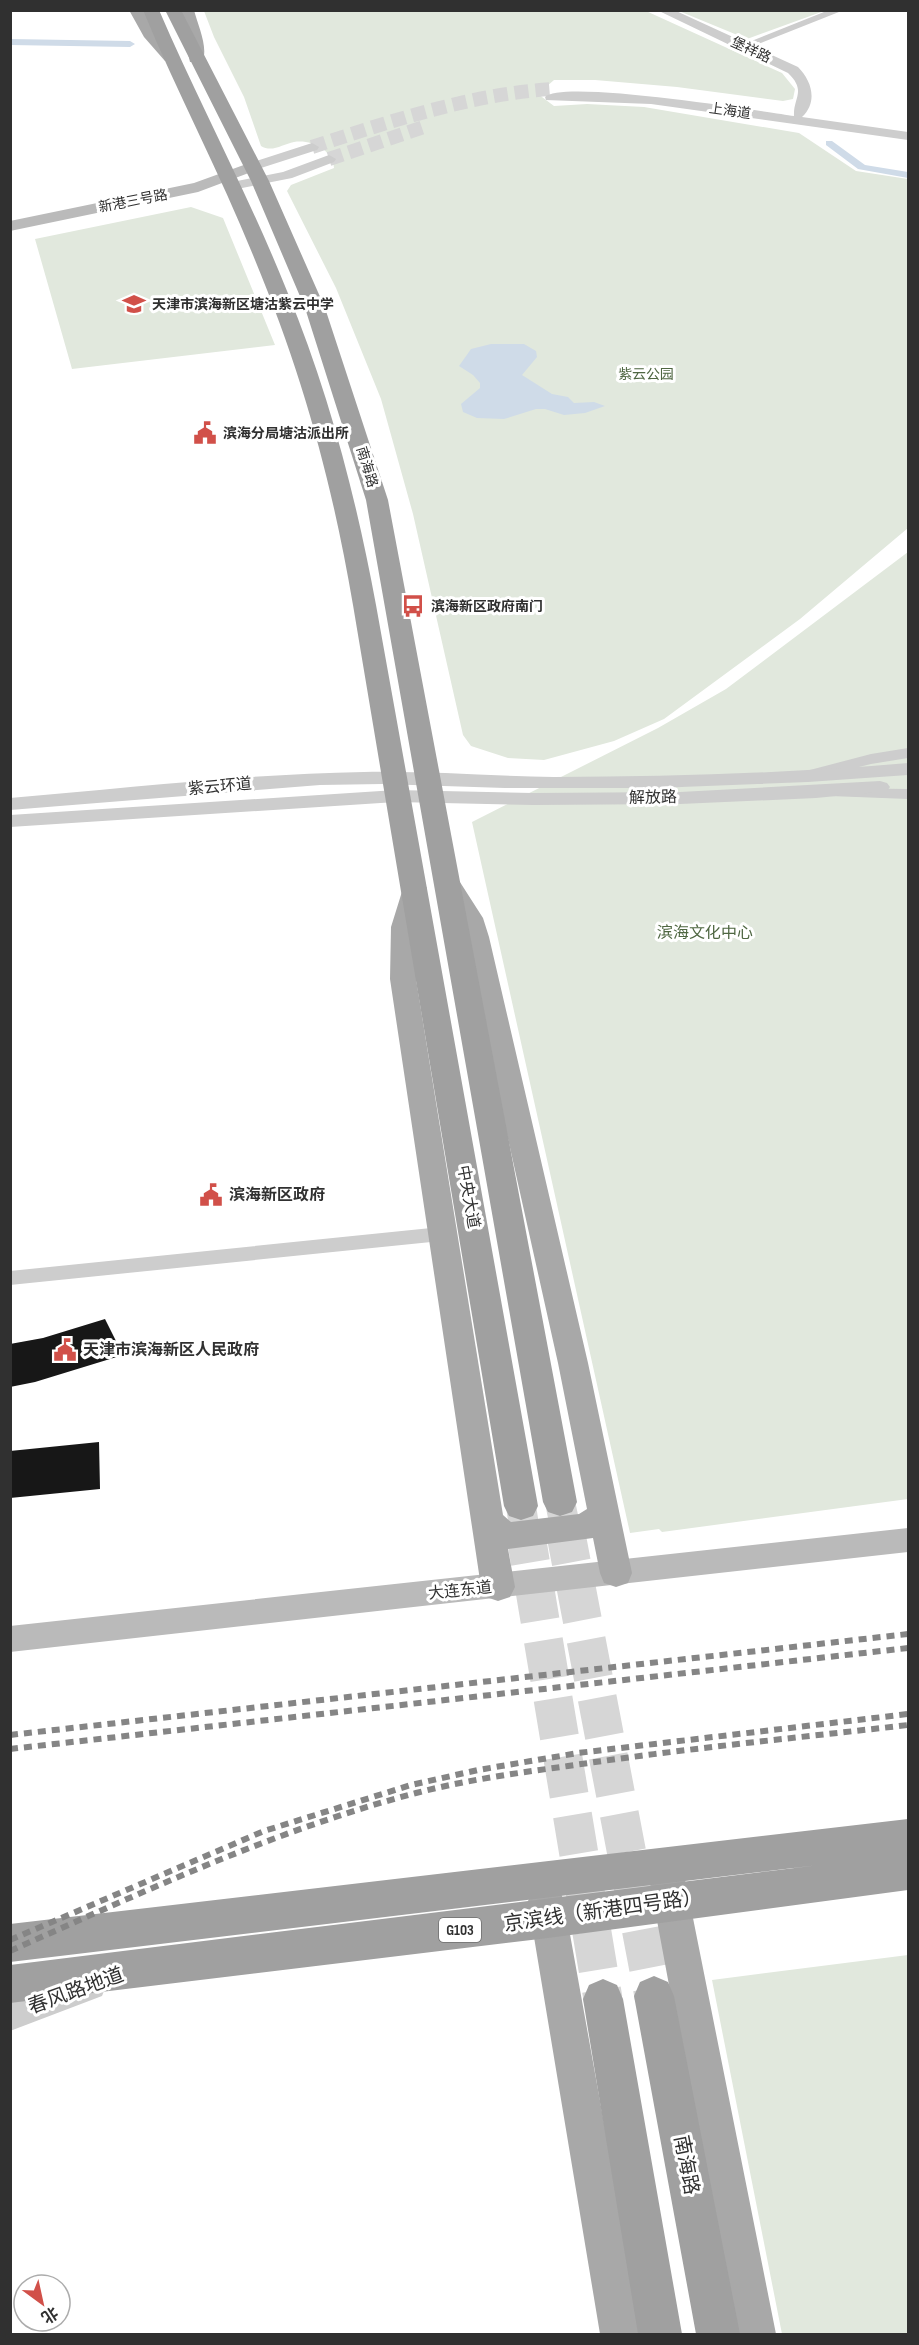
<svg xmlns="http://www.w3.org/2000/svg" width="919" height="2345" viewBox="0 0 919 2345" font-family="'Sofia Sans Condensed','Noto Sans SC',sans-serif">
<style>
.green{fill:#e1e8dd}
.water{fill:#cfdbe8}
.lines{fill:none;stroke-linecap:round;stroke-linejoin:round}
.canal{fill:#cfdbe8;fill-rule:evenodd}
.building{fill:#171717}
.tertiary-tunnel{stroke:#d6d6d6;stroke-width:14;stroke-dasharray:14 7;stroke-linecap:butt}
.trunk-tunnel-far1{stroke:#d6d6d6;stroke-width:30;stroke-dasharray:30 15;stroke-linecap:butt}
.trunk-tunnel{stroke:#d6d6d6;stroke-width:39;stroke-dasharray:39 20;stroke-linecap:butt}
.minor{fill:#cdcdcd;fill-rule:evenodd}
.tertiary{fill:#cdcdcd;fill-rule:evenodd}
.secondary{fill:#bababa;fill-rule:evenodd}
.primary{fill:#a8a8a8;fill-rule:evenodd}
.trunk{fill:#a0a0a0;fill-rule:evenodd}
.rail{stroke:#858585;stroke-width:6;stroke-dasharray:8 6;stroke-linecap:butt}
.labels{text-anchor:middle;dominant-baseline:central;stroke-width:6;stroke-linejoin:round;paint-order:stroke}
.far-street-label{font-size:14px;fill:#303030;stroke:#fff}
.far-poi-label{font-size:14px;font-weight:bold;fill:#303030;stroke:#fff;text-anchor:start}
.far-park-label{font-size:14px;fill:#4f6742;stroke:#fff}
.shield{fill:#fff;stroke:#6e6e6e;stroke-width:1.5}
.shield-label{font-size:15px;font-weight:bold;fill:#303030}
.street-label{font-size:16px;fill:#303030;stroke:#fff}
.park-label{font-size:16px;fill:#4f6742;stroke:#fff}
.poi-label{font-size:16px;font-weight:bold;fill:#303030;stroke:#fff;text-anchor:start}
.near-street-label{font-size:20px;fill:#303030;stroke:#fff}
</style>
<rect width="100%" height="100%" fill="#fff"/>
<path class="green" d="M204 11H646L782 73 795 89 793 99 783 101 677 87 595 80H554L538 94 554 106 587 104 644 107 799 133 856 171 908 179V528L800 619 664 719 614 741 544 760 508 758 471 746 463 735 413 514 381 399 336 288 287 191 291 185 334 168C333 150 311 139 294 142 283 144 272 153 261 146L244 97 214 37Z
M679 11H824L747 39Z
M191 207 223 218 275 345 72 369 35 239Z
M908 552V1499L662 1532 659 1529 630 1533 472 822 658 728 726 689Z
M908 1955V2334H782L712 1980Z"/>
<path class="water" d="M491 344H524L536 351 537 357 522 375 552 394 568 397 574 403 594 402 605 406 585 413 564 415 545 409H536L504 419 477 418 463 412 461 404 480 388V383L473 375 459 366 471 349Z"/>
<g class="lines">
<path class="canal" d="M10 39 130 41 135 44 130 47 10 45Z
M826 141H832L865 165 908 172V178L858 169 826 145Z"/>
</g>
<path class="building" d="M105 1319 123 1355 35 1382 10 1387V1344L43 1338Z
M99 1442 100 1489 10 1498V1451Z"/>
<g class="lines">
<path class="tertiary-tunnel" d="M312 147C391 121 468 95 551 89
M329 159 427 126"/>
<path class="trunk-tunnel-far1" d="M560 1502 565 1526
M521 1506 524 1526"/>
<path class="trunk-tunnel" d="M524 1524 603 1999
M564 1524 654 1996"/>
<path class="minor" d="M829 10H844L748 48 739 46Z
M908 748V758L871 764 811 779 803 774 806 771 871 754Z
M835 788 908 789V799L830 796 827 793Z
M441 1227 448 1229 450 1234 448 1239 441 1241 10 1285V1271Z"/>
<path class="tertiary" d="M657 10H674L798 67C812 81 818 102 802 117L908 132V140L651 104 546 100 545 97C563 79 759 111 794 116 793 98 807 91 788 73Z
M312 143 319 147 317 150 252 171 245 167 247 164Z
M329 155 336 159 334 162 292 178 232 190 225 186 232 182 283 172Z
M908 763V775L808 782 656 788H505L382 784 320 785 10 810V798C128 788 246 774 364 772 427 771 491 776 554 777 672 777 790 773 908 763Z
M880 781 887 783 890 787 887 791 816 798 680 804 533 805 396 802 10 827V815L396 790 533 793 680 792Z
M91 1971 102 1976 106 1986 102 1996 10 2031V2001Z"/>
<path class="secondary" d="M252 162 257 164 260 167 257 170 198 192 10 231V221L194 183Z
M908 1528V1552L10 1652V1626Z"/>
<path class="primary" d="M129 10H144L157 32 179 58 177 61H165L144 37Z
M178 10H194C198 26 209 48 202 62H190Z
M449 877 458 879 483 918 489 937 588 1363 632 1573 628 1583 616 1587 604 1583 600 1573 593 1538 508 1549 515 1587 510 1597 498 1601 486 1597 481 1587 390 979 391 927 405 882 414 880 423 882 427 888 417 927 416 979 503 1515 511 1522 579 1514 587 1509 558 1363 463 937 457 918 436 885 440 879Z
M668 1866 681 1871 686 1883 776 2334H734L650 1883 655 1871Z
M546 1883 559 1889 564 1901 642 2334H600L528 1901 533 1889Z"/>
<path class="trunk" d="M143 10H159C200 105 249 196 287 291 329 393 356 497 376 605L538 1506 533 1516 521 1520 509 1516 504 1506 353 605C332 482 303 376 255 260 221 175 178 95 143 10Z
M165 10H181L269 181 325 308 388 500 577 1502 572 1512 560 1516 548 1512 543 1502 366 500 305 308 251 181Z
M908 1819V1890L548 1938 10 2003V1965L819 1865 10 1962V1924Z
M654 1976 668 1982 674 1996 740 2334H696L634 1996 640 1982Z
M603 1979 617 1985 623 1999 682 2334H638L583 1999 589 1985Z"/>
<path class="rail" d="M10 1735 908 1634
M10 1749 908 1648
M10 1940 264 1831 411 1785 478 1770 578 1753 908 1714
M10 1951C143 1892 275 1830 416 1793 466 1780 517 1773 568 1766 681 1749 795 1738 908 1725"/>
</g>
<defs>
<g id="school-bare" transform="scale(1.8)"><path d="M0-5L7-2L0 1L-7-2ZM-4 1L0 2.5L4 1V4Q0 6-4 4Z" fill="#d15049" stroke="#fff" stroke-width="2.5" paint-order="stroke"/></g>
<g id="civic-bare" transform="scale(1.8)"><path d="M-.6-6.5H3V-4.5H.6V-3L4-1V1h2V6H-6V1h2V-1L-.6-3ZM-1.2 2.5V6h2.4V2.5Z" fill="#d15049" stroke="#fff" stroke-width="2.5" paint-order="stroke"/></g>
<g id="bus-bare" transform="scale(1.8)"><path d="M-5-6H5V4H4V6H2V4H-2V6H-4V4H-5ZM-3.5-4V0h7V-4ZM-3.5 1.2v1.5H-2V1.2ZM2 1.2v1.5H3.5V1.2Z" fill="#d15049" stroke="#fff" stroke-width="2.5" paint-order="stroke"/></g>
</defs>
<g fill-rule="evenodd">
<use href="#school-bare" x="134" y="304"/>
<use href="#civic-bare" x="205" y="433"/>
<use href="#bus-bare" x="413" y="606"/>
<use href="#civic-bare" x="211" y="1195"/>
<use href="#civic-bare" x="65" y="1350"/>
</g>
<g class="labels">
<g class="far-street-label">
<text transform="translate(751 50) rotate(25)">堡祥路</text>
<text transform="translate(730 111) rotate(8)">上海道</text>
<text transform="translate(133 201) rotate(-11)">新港三号路</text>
<text transform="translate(367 467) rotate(73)">南海路</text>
</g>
<g class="far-poi-label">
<text x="152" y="304">天津市滨海新区塘沽紫云中学</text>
<text x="223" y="433">滨海分局塘沽派出所</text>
<text x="431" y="606">滨海新区政府南门</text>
</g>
<g class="far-park-label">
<text x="646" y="374">紫云公园</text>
</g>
<rect class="shield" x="439" y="1918" width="42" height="24" rx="4.5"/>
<g class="shield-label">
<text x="460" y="1930">G103</text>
</g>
<g class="street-label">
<text transform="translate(220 787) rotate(-5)">紫云环道</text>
<text transform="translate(653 798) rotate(-1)">解放路</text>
<text transform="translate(468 1197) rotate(80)">中央大道</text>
<text transform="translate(460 1591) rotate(-6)">大连东道</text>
</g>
<g class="park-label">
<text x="705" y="933">滨海文化中心</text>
</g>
<g class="poi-label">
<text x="229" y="1195">滨海新区政府</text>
<text x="83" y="1350">天津市滨海新区人民政府</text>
</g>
<g class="near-street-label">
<text transform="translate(603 1911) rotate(-8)">京滨线（新港四号路）</text>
<text transform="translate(76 1991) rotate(-20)">春风路地道</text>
<text transform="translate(686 2165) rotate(79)">南海路</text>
</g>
</g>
<rect width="919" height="2345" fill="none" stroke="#303030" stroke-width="24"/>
<g transform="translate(42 2303) rotate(147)"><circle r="28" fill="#ffffff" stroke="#acacac" stroke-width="1.5"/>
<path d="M0-4.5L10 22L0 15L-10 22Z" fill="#d15049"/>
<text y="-9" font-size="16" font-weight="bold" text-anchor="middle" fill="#303030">北</text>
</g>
</svg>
